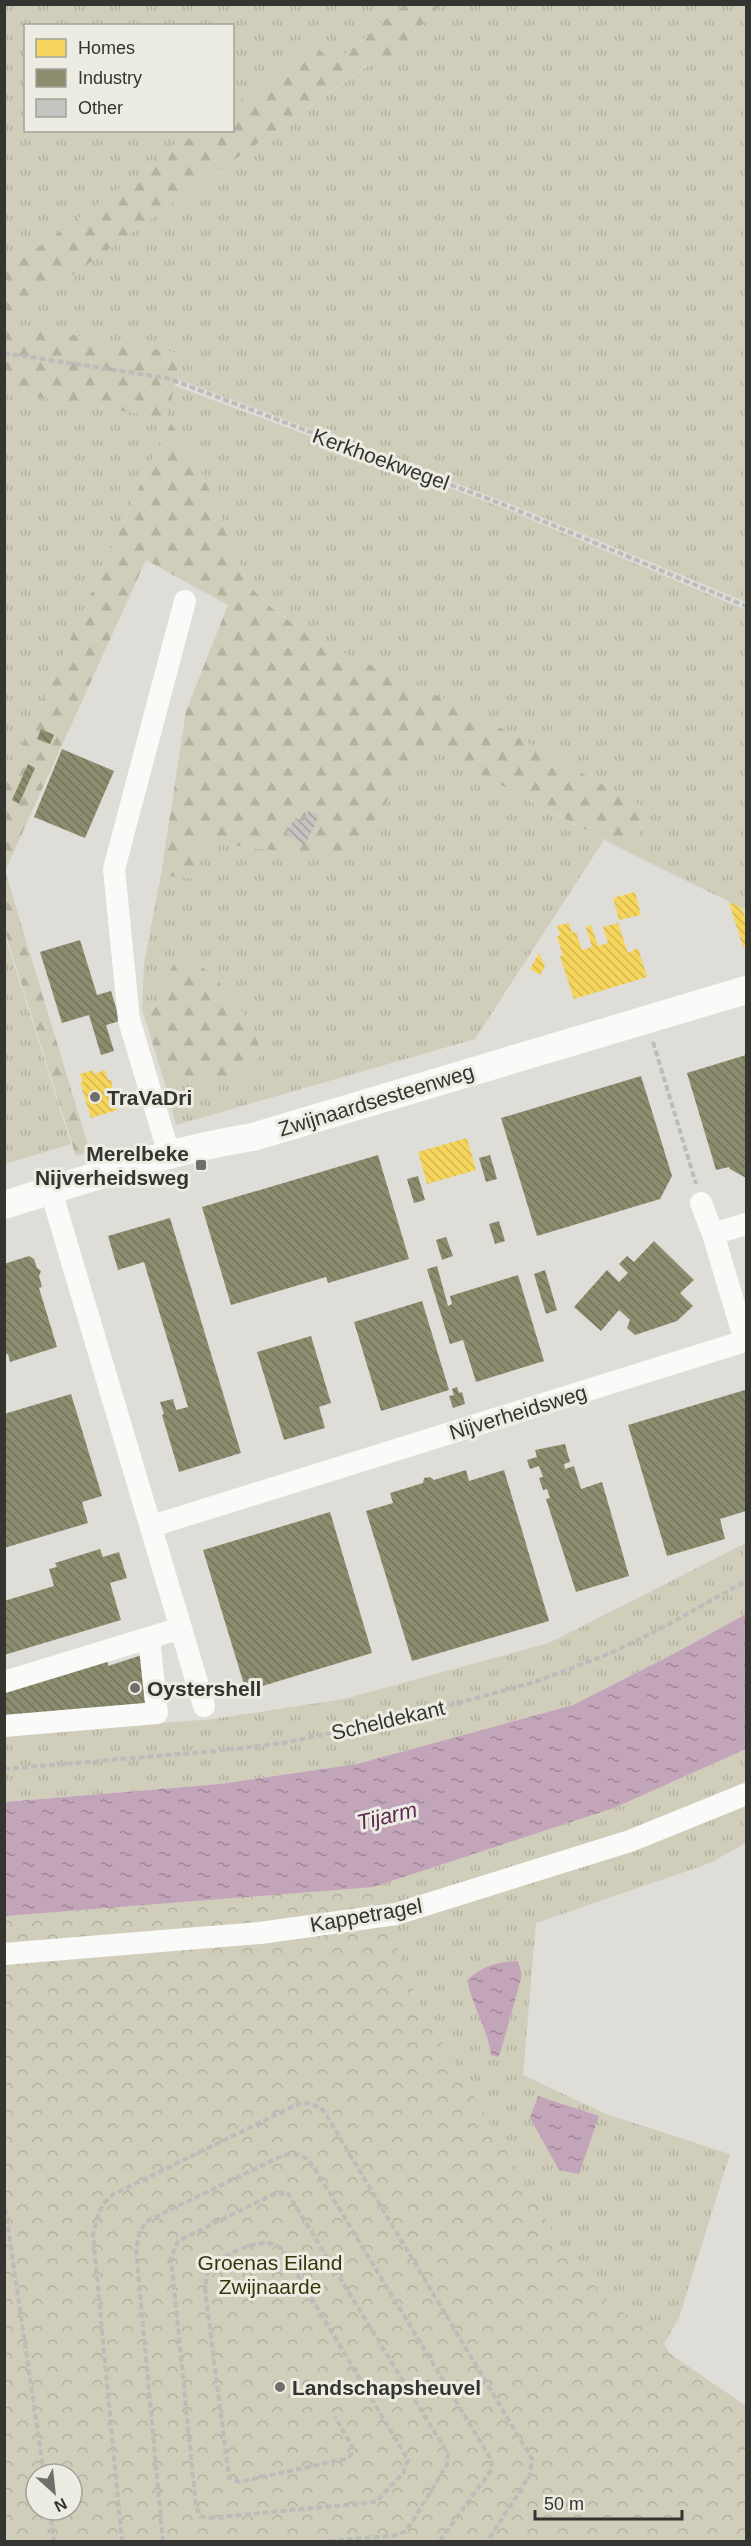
<svg xmlns="http://www.w3.org/2000/svg" width="751" height="2546" viewBox="0 0 751 2546" font-family="Arial,sans-serif">
<style>
.grass{fill:url(#grass-tufts);fill-rule:evenodd}
.forest{fill:url(#forest-firs)}
.park{fill:url(#park-crowns);fill-rule:evenodd}
.water{fill:url(#water-ripples)}
.homes{fill:url(#homes-back-hatch)}
.industry{fill:url(#industry-back-hatch)}
.building{fill:url(#building-back-hatch)}
.lines{fill:none;stroke-linecap:round;stroke-linejoin:round}
.path{stroke:#bdbcbb;stroke-width:4;stroke-dasharray:6 3;stroke-linecap:butt}
.minor{stroke:#fafaf9;stroke-width:22}
.major{stroke:#fafaf9;stroke-width:28}
.poi-dot{fill:#706f6b;stroke:#edece3;stroke-width:2}
.labels{text-anchor:middle;dominant-baseline:central;stroke-width:6;stroke-linejoin:round;paint-order:stroke}
.street-label{font-size:21px;fill:#343430;stroke:#edece3}
.poi-label{font-size:21px;font-weight:bold;fill:#343430;stroke:#edece3;text-anchor:start}
.park-label{font-size:21px;fill:#38340c;stroke:#edece3}
.water-label{font-size:22px;font-style:italic;fill:#5d2952;stroke:#edece3}
</style>
<defs>
<pattern id="grass-tufts" width="24" height="20" patternUnits="userSpaceOnUse" patternTransform="scale(1.5)"><rect width="24" height="20" fill="#d0cdba"/><path d="M3 7l-1-3M5 7V3M7 7l1-3M15 17l-1-3M17 17v-4M19 17l1-3" fill="none" stroke="#b3b1a0"/></pattern>
<pattern id="forest-firs" width="22" height="20" patternUnits="userSpaceOnUse" patternTransform="scale(1.5)"><rect width="22" height="20" fill="#d0cdba"/><path d="M5 1l3.5 6h-7zM16 11l3.5 6h-7z" fill="#b3b1a0"/></pattern>
<pattern id="park-crowns" width="20" height="18" patternUnits="userSpaceOnUse" patternTransform="scale(1.5)"><rect width="20" height="18" fill="#d0cdba"/><path d="M2 6a3 3 0 1 1 6 0M12 15a3 3 0 1 1 6 0" fill="none" stroke="#b3b1a0"/></pattern>
<pattern id="water-ripples" width="26" height="14" patternUnits="userSpaceOnUse" patternTransform="scale(1.5)"><rect width="26" height="14" fill="#c3a5b9"/><path d="M2 4q2-2 4 0t4 0M15 11q2-2 4 0t4 0" fill="none" stroke="#9f8797"/></pattern>
<pattern id="homes-back-hatch" width="6" height="6" patternUnits="userSpaceOnUse" patternTransform="scale(1.5)"><rect width="6" height="6" fill="#f6d55c"/><path d="M-1 5l2 2M0 0l6 6M5-1l2 2" fill="none" stroke="#d4b750"/></pattern>
<pattern id="industry-back-hatch" width="6" height="6" patternUnits="userSpaceOnUse" patternTransform="scale(1.5)"><rect width="6" height="6" fill="#8c8c6e"/><path d="M-1 5l2 2M0 0l6 6M5-1l2 2" fill="none" stroke="#73735b"/></pattern>
<pattern id="building-back-hatch" width="6" height="6" patternUnits="userSpaceOnUse" patternTransform="scale(1.5)"><rect width="6" height="6" fill="#c5c4c0"/><path d="M-1 5l2 2M0 0l6 6M5-1l2 2" fill="none" stroke="#a1a09c"/></pattern>
</defs>
<rect width="100%" height="100%" fill="#deddd8"/>
<path class="grass" d="M5 5H403L334 64 316 46 233 106 232 26H26V130L199 131 5 272Z
M441 5H746V602L508 503 177 379 183 354 4 323 373 62 381 68Z
M175 386 506 509 746 610V910L628 852 650 811 467 709 313 639 272 607 247 584 218 508 196 462 167 418 164 433 5 782V392L166 417Z
M424 745 604 840 475 1039 176 1125 164 1081 183 1074 201 1083 254 1028 218 981 162 982 159 1004 142 1009 144 963 161 875 195 878 198 841 348 860Z
M4 932 71 1144 5 1164H4Z
M746 1543V1614L675 1653 573 1705 357 1764 220 1784 5 1802V1736L213 1719 344 1699 549 1643Z
M746 1749V1843L710 1863 536 1923 523 2075 606 2114 730 2154 679 2318 664 2344 669 2353 5 2542V1916L233 1898 502 1845 614 1808ZM517 1961 522 1975 501 2051 498 2057 491 2055C487 2028 472 2006 467 1980ZM36 2474H72V2510H36Z"/>
<path class="forest" d="M403 5H441L381 68 372 62 5 323 183 354 167 417 196 462 218 508 247 584 272 608 313 639 467 709 650 811 628 852 424 745 348 860 198 841 195 879 161 875 186 711 228 605 146 560 5 871 90 1152 76 1156 5 932V782L164 433 166 418 5 392 4 272 199 131 232 130 233 106 316 46 334 64Z
M176 962 198 963 218 981 254 1028 261 1055 248 1075 239 1082 201 1083 183 1074 164 1081 142 1009 159 1004 162 982Z"/>
<path class="park" d="M373 1887 416 1997 565 2252 607 2300 664 2344 669 2353 746 2406V2541L5 2542V1916ZM36 2474H72V2510H36Z"/>
<path class="water" d="M746 1614V1749L614 1808 373 1887 5 1916V1802L220 1784 357 1764 573 1705 675 1653Z
M518 1961 522 1975 501 2051 498 2057 491 2055C487 2028 472 2006 467 1980 483 1966 497 1962 518 1961Z
M538 2096 599 2116 579 2174 559 2170 530 2118Z"/>
<path class="homes" d="M635 892 641 915 619 920 613 898Z
M729 902 741 907 746 920V946L743 947Z
M569 923 572 933 576 932 582 950 592 947 586 927 591 925 598 946 608 943 603 927 618 923 628 953 638 948 647 977 574 999 560 956 563 955 557 937 560 935 557 926Z
M539 953 545 966 540 975 530 969Z
M93 1070 94 1074 105 1070 108 1080H111L117 1110 91 1118 80 1082H83L80 1074Z
M467 1138 476 1170 427 1184 418 1152Z"/>
<path class="industry" d="M41 729 54 735 50 744 37 739Z
M62 749 114 771 85 838 34 817Z
M28 764 35 768 19 804 12 800Z
M80 940 97 995 111 991 120 1021 106 1025 114 1051 101 1055 89 1015 62 1023 40 952Z
M746 1055V1178L730 1169 729 1167 716 1170 687 1073Z
M641 1076 672 1176 660 1199 537 1236 501 1118Z
M378 1155 409 1259 328 1283 326 1277 231 1305 202 1207Z
M490 1155 497 1179 486 1182 479 1158Z
M418 1176 425 1200 414 1203 407 1179Z
M170 1218 241 1453 179 1472 162 1415 164 1414 160 1402 173 1399 176 1410 188 1407 144 1262 118 1270 108 1236Z
M499 1221 505 1241 495 1244 489 1224Z
M446 1237 453 1256 442 1260 436 1240Z
M654 1241 694 1280 680 1293 693 1306 677 1321 635 1335 627 1328 630 1320 619 1310 601 1331 574 1307 607 1270 619 1282 628 1273 619 1264 627 1256 634 1262Z
M29 1256 34 1259 37 1268 41 1271 39 1276 42 1287 39 1288 57 1347 10 1362 8 1354 4 1355V1264Z
M437 1266 448 1306 452 1304 450 1296 518 1275 544 1361 476 1382 463 1340 450 1344 427 1269Z
M545 1270 557 1310 546 1314 534 1274Z
M422 1301 449 1390 381 1411 354 1322Z
M311 1336 331 1403 319 1407 325 1428 284 1440 257 1352Z
M457 1387 459 1393 462 1392 465 1404 453 1408 449 1396 454 1395 452 1389Z
M745 1390 746 1511 720 1519 725 1539 667 1556 628 1425Z
M71 1394 102 1496 82 1502 88 1523 4 1548V1414Z
M565 1444 570 1462 564 1464 565 1469 574 1466 581 1489 602 1482 629 1576 576 1592 546 1499 550 1498 547 1489 543 1490 539 1478 543 1477 539 1466 530 1469 527 1460 537 1457 535 1450Z
M466 1470 469 1481 504 1470 549 1621 412 1661 366 1511 393 1503 390 1493 423 1483 424 1478 430 1477 434 1480Z
M330 1512 372 1653 246 1691 203 1550Z
M100 1549 103 1557 119 1552 127 1578 110 1583 121 1620 4 1655V1601L54 1586 49 1569 57 1567 55 1563Z
M142 1655 146 1707 5 1720 4 1686 107 1656 108 1666Z"/>
<path class="building" d="M309 810 319 816 305 845 286 834 295 818 303 822Z"/>
<g class="lines">
<path class="path" d="M4 353 167 378 507 506 746 606
M653 1042 696 1184
M4 1769 216 1751 283 1743 402 1718 535 1682 611 1653 660 1629 746 1581
M4 2200 44 2474
M50 2510 54 2542
M122 2542 93 2235C97 2217 99 2205 114 2194L302 2102 320 2107 325 2113 532 2459 530 2475 487 2542
M163 2542 136 2250 140 2230 149 2220 284 2155C303 2153 306 2156 317 2172L492 2461 490 2472 439 2542
M320 2542 398 2535 407 2530 447 2465 448 2454 287 2192 276 2193 178 2241 171 2258 196 2506 200 2516 210 2518 376 2502 403 2473 408 2460 287 2257C283 2252 279 2246 273 2244 257 2238 219 2257 209 2270 206 2275 206 2283 205 2289L229 2478 239 2482 345 2459 351 2455 353 2448 335 2417"/>
<path class="minor" d="M169 1154 129 1020 114 869 185 601
M51 1191 204 1706
M713 1234 746 1224
M152 1526 745 1341 713 1234 701 1203
M4 1682 181 1628
M4 1726 157 1713 149 1638
M4 1954 260 1933 396 1914 630 1841 746 1794"/>
<path class="major" d="M4 1205C86 1180 168 1150 253 1137L746 990"/>
</g>
<g class="poi-dot">
<circle cx="95" cy="1097" r="6"/>
<rect x="195" y="1159" width="12" height="12" rx="3"/>
<circle cx="135" cy="1688" r="6"/>
<circle cx="280" cy="2387" r="6"/>
</g>
<g class="labels">
<g class="street-label">
<text transform="translate(381 459) rotate(20)">Kerkhoekwegel</text>
<text transform="translate(376 1100) rotate(-17)">Zwijnaardsesteenweg</text>
<text transform="translate(518 1412) rotate(-17)">Nijverheidsweg</text>
<text transform="translate(388 1720) rotate(-13)">Scheldekant</text>
<text transform="translate(366 1915) rotate(-10)">Kappetragel</text>
</g>
<g class="poi-label">
<text x="107" y="1097">TraVaDri</text>
<text x="189" y="1153" text-anchor="end">Merelbeke<tspan x="189" dy="24">Nijverheidsweg</tspan></text>
<text x="147" y="1688">Oystershell</text>
<text x="292" y="2387">Landschapsheuvel</text>
</g>
<g class="park-label">
<text x="270" y="2262">Groenas Eiland<tspan x="270" dy="24">Zwijnaarde</tspan></text>
</g>
<g class="water-label">
<text transform="translate(387 1816) rotate(-13)">Tijarm</text>
</g>
</g>
<rect width="751" height="2546" fill="none" stroke="#343430" stroke-width="12"/>
<rect x="24" y="24" width="210" height="108" fill="#edece3" stroke="#a3a29b" stroke-width="1.5"/>
<rect x="36" y="39" width="30" height="18" fill="#f6d55c" stroke="#a3a29b" stroke-width="1.5"/>
<text x="78" y="54" font-size="18" fill="#343430">Homes</text>
<rect x="36" y="69" width="30" height="18" fill="#8c8c6e" stroke="#a3a29b" stroke-width="1.5"/>
<text x="78" y="84" font-size="18" fill="#343430">Industry</text>
<rect x="36" y="99" width="30" height="18" fill="#c5c4c0" stroke="#a3a29b" stroke-width="1.5"/>
<text x="78" y="114" font-size="18" fill="#343430">Other</text>
<g transform="translate(54 2492) rotate(153)"><circle r="28" fill="#edece3" stroke="#a3a29b" stroke-width="1.5"/>
<path d="M0-4.5L10 22L0 15L-10 22Z" fill="#706f6b"/>
<text y="-9" font-size="16" font-weight="bold" text-anchor="middle" fill="#343430">N</text>
</g>
<path d="M535 2510v9h147v-9" fill="none" stroke="#343430" stroke-width="3"/>
<text x="544" y="2510" font-size="18" fill="#343430" stroke="#edece3" stroke-width="4.5" paint-order="stroke">50 m</text>
</svg>
